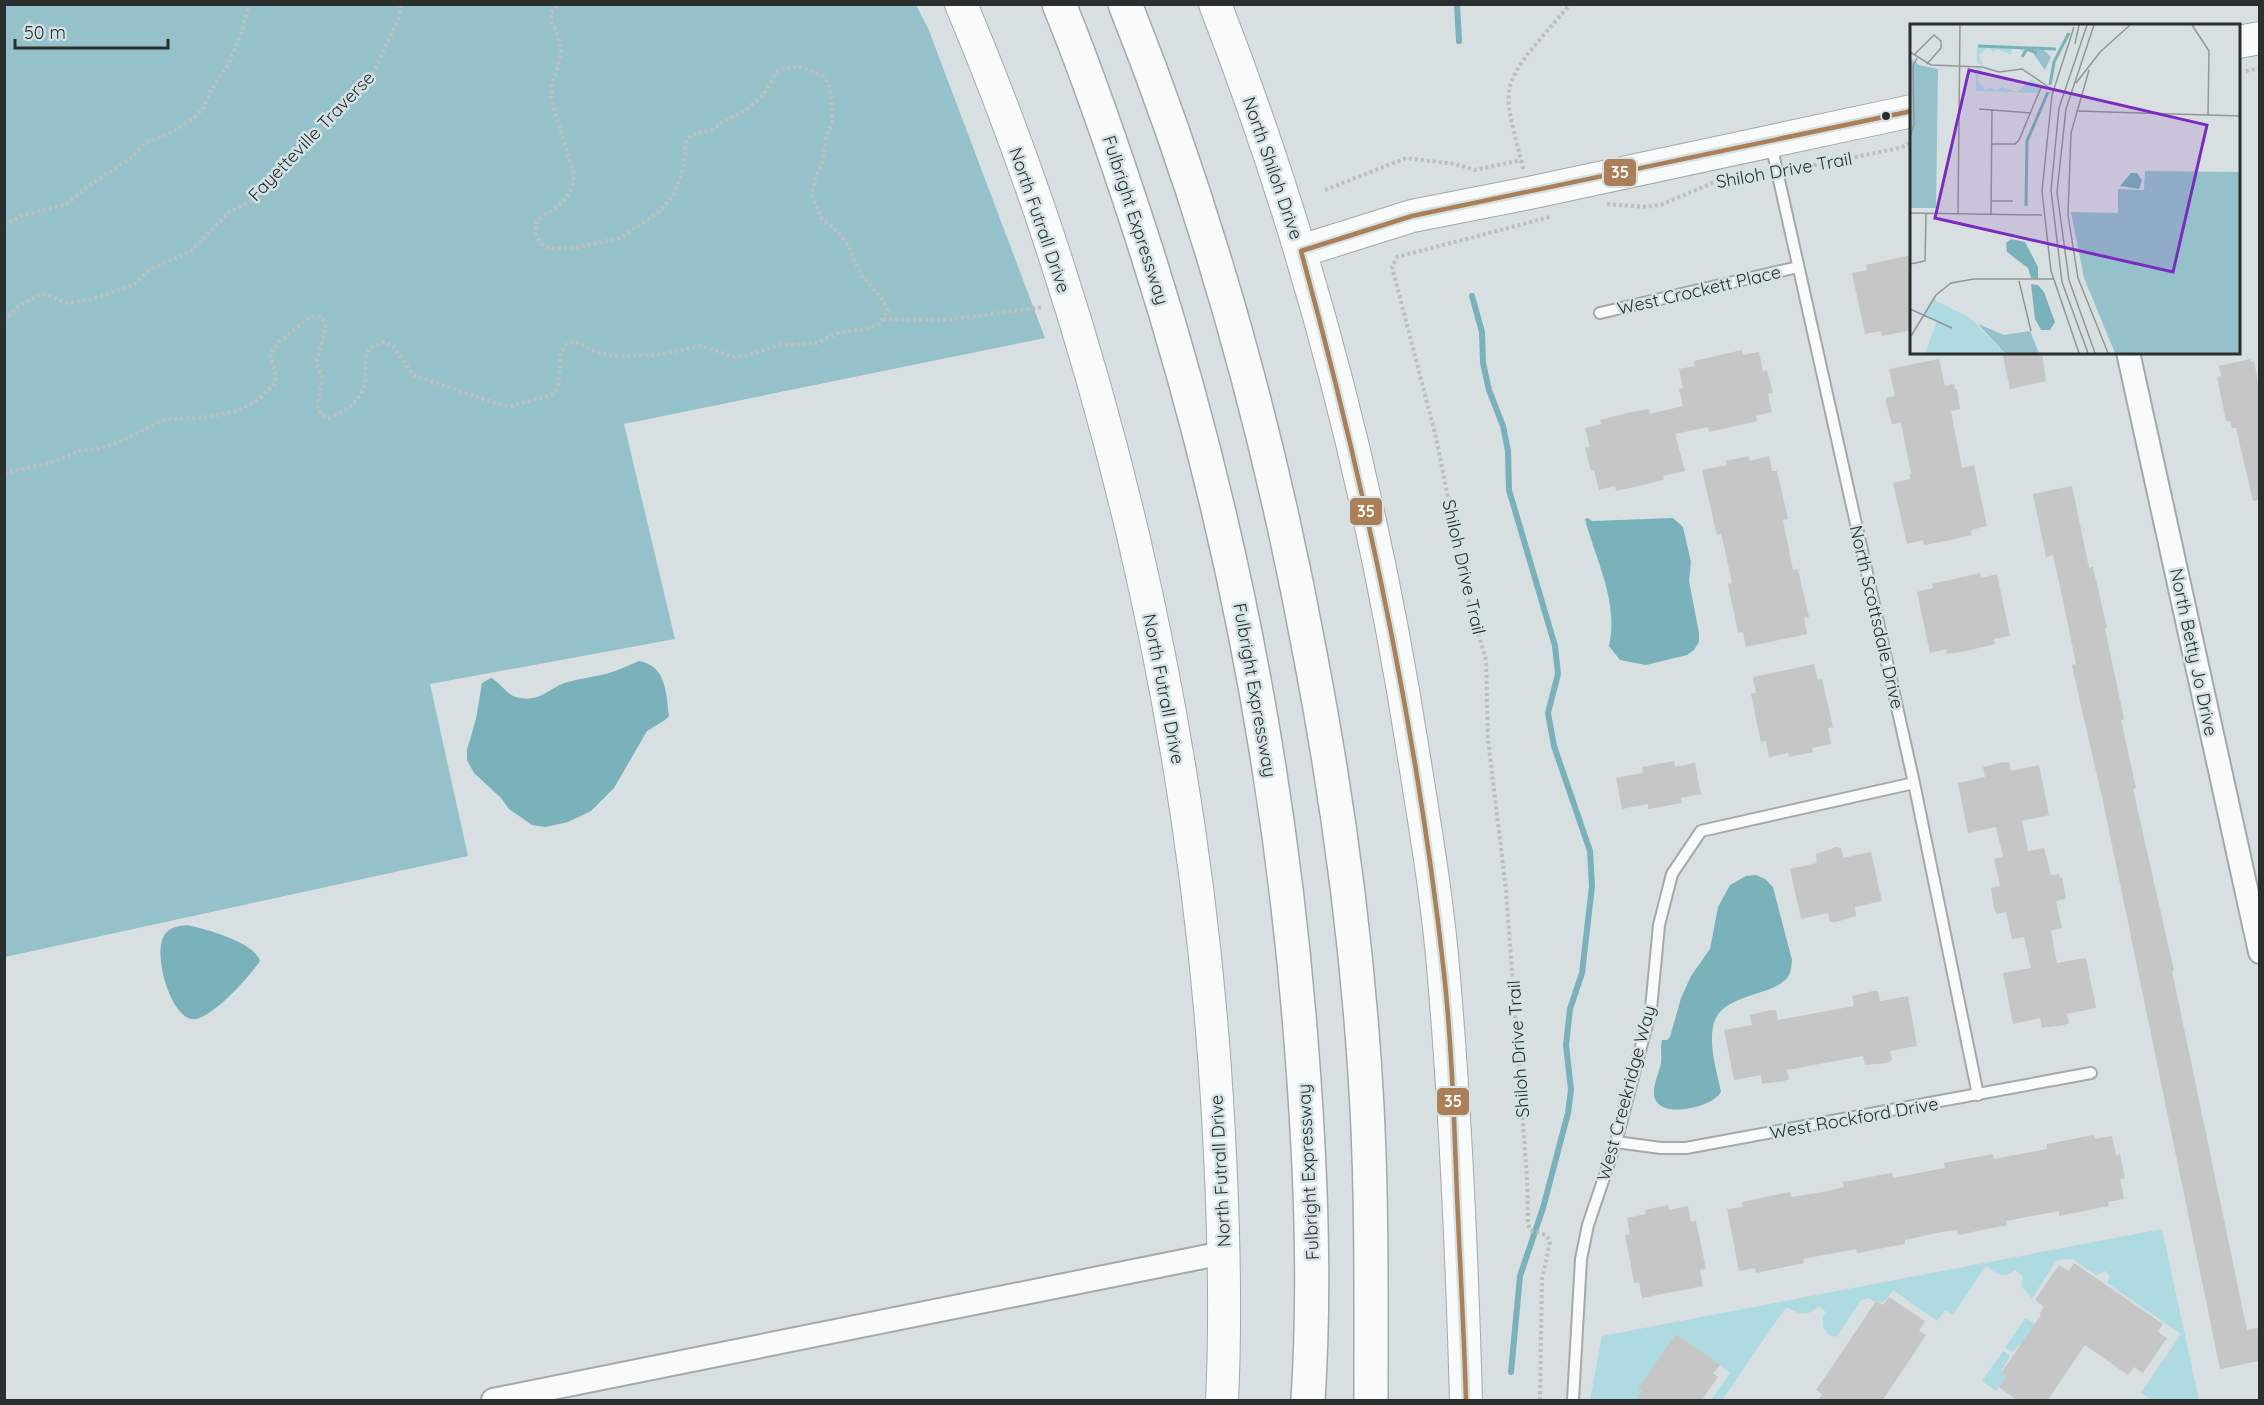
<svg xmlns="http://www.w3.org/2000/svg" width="2264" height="1405" viewBox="0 0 2264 1405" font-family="Quicksand,sans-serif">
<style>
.green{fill:#aedae2}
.forest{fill:#95c2ca}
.water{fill:#7ab2bb}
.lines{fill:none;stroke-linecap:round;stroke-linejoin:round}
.stream{stroke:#7ab2bb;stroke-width:6}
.building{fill:#c5c6c5}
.lane-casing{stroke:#a4a9aa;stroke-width:14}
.street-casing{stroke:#a4a9aa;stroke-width:26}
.secondary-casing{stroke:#a4a9aa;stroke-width:34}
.highway-casing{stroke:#a4a9aa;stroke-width:36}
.path{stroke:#bcbebf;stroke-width:4;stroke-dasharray:3 3;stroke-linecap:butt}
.lane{stroke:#f9fafa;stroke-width:10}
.street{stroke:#f9fafa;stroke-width:22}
.secondary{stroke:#f9fafa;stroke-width:32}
.highway{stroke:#f9fafa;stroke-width:33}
.bus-1-casing{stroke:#d4e2e4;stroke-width:9}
.bus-1{stroke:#ab7f57;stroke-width:4.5}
.bus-dot{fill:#292e2f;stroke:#d4e2e4;stroke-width:2}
.labels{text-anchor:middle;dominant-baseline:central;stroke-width:5;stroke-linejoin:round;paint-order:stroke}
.street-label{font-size:18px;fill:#292e2f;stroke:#d4e2e4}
.inset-river{fill:none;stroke:#7ab2bb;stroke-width:3}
.inset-road{fill:none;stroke:#929899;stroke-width:1.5}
.view{fill:#7b2cbf;fill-opacity:0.15;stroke:#7b2cbf;stroke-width:3}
.inset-edge{fill:none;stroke:#292e2f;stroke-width:3}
.line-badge{stroke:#d4e2e4;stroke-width:2}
.badge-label{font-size:16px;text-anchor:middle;font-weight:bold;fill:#fff}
</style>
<rect width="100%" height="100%" fill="#d8dfe0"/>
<path class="green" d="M2162 1229 2199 1400H2152L2141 1393 2181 1334 2107 1283 2110 1275 2105 1271 2096 1275 2073 1259 2057 1260 2032 1298 2022 1287 2023 1276 2015 1270C2004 1279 1996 1274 1986 1266L1953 1315 1945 1310 1937 1321 1893 1290 1884 1302H1875L1869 1298 1861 1300 1836 1337 1829 1335 1823 1327V1317L1826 1312 1818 1306C1807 1318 1799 1314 1786 1307L1722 1400H1711L1730 1373 1676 1334 1638 1388 1642 1391 1636 1400H1590L1602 1336Z
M2025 1318 2040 1328 2028 1342 2024 1340 2013 1352 2005 1348Z
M2003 1351 2010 1356 2001 1372 2006 1376 1996 1391 1982 1381Z"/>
<path class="forest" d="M4 5H916L928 28 1045 338 624 424 675 639 430 684 468 856 5 957Z"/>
<path class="water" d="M1588 518 1592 521 1673 518 1683 527 1691 562 1689 581 1699 633V642L1694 650 1687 655 1646 665 1620 660 1609 646C1619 602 1596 561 1585 519Z
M639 661C667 666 666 694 669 716L665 720 647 731 614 788 591 811 568 822 545 827 532 825 509 809 501 798 474 773 467 760V750L476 719 482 683 491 678C501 683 506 694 516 697 540 704 549 687 568 682 581 678 596 677 609 673 619 670 629 665 639 661Z
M1756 875 1765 879 1773 887 1792 960C1791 968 1791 976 1784 981 1765 997 1718 995 1713 1027 1709 1047 1717 1072 1721 1092 1713 1107 1663 1119 1655 1099 1651 1088 1659 1074 1661 1063 1662 1054 1660 1048 1662 1040H1667L1670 1037 1681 998 1691 976 1710 949 1718 907 1730 885 1746 876Z
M186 925C203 928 255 942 260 961 251 975 209 1023 191 1019 169 1014 152 951 165 934 170 927 179 926 186 925Z"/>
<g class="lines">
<path class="stream" d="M1457 4 1459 41
M1472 296 1482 332 1483 363 1489 390 1503 426 1508 451 1509 490 1555 646 1558 674 1548 713 1554 746 1590 851 1592 886 1582 973 1570 1009 1566 1045 1571 1090 1568 1113 1543 1208 1520 1276 1511 1372"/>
</g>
<path class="building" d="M1911 255V330L1882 336 1881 331 1865 334 1852 273 1867 270 1866 265Z
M1742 350 1743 355 1759 352 1763 371 1767 370 1773 393 1768 394 1772 412 1756 416 1757 421 1740 425 1709 432 1708 427 1675 434 1685 471 1663 476 1664 480 1634 487 1616 491 1615 486 1599 490 1594 470 1591 471 1585 448 1590 447 1585 428 1602 424 1600 420 1631 412 1649 409 1650 414 1683 406 1679 389 1683 388 1679 369 1695 366 1694 361Z
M2002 352H2042L2046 381 2010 389Z
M1939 359 1945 386 1954 384 1955 389H1957L1960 409 1951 411 1962 468 1974 465 1987 526 1971 530 1972 535 1941 542 1924 545 1923 540 1907 544 1893 483 1910 479 1909 474H1911L1901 423 1892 424 1886 403V398L1895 396 1889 369Z
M2251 359V362L2254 361 2259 387V500L2253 501 2236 428H2232L2230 421H2226L2217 377 2221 376 2219 366Z
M1749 456 1750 461 1769 456 1772 471H1777L1788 519 1783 520 1793 570 1798 569 1809 617 1804 618 1807 634 1746 647 1743 632 1738 633 1728 584 1732 583 1725 550 1721 534 1717 535 1702 470 1727 465 1726 461Z
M2072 486 2089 568 2093 567 2107 628 2105 629 2124 719 2121 720 2136 788 2133 789 2174 971H2172L2247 1330 2259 1328V1361L2220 1369 2104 806 2079 697 2072 665 2076 664 2064 605 2053 555 2046 557 2033 494Z
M1980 573 1981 578 1997 574 2010 636 1994 639 1995 644 1966 651 1947 654 1946 649 1930 653 1917 592 1933 588 1932 584Z
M1814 664 1818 680 1822 679 1833 727 1828 728 1831 744 1812 748 1813 752 1789 757 1788 753 1769 757 1766 741 1761 742 1757 724 1751 694 1756 693 1753 677Z
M1674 761 1675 767 1695 763 1701 794 1681 798 1682 803 1648 809V804L1622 809 1616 778 1643 773 1642 767Z
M2003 762 2004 763 2009 762 2011 771 2039 765 2049 815 2022 821 2028 851 2044 848 2051 875 2059 874 2060 878 2062 877 2066 899 2056 901 2062 928 2051 931 2057 963 2086 958 2096 1008 2067 1014 2069 1023 2064 1025 2042 1028 2040 1018 2013 1024 2003 973 2031 968 2024 937 2012 939 2006 912 1997 914 1994 909 1991 888 2000 886 1994 859 2003 857 1996 827 1968 833 1958 783 1985 777 1983 767Z
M1836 847 1841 848 1843 858 1871 852 1882 901 1855 907 1856 916 1836 922H1830L1828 913 1801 919 1790 869 1817 863 1816 854Z
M1873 991H1878L1880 1001 1908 996 1917 1046 1890 1051 1892 1060 1886 1063 1865 1065 1863 1056 1787 1070 1789 1079 1784 1081 1762 1084 1761 1075 1734 1080 1724 1030 1752 1025 1750 1015 1771 1010H1776L1778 1020 1854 1006 1852 996Z
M2094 1135 2095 1139 2112 1136 2116 1155 2120 1154 2125 1178 2120 1179 2124 1199 2108 1202 2109 1206 2059 1216V1211L2006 1221 2007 1225 1958 1235 1957 1230 1941 1232 1905 1240V1244L1857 1253 1856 1249 1803 1259 1804 1263 1756 1273 1755 1268 1739 1271 1727 1209 1743 1207 1742 1202 1790 1192 1791 1197 1828 1191 1844 1187 1843 1182 1892 1173 1893 1178 1929 1171 1945 1168 1944 1163 1993 1154 1994 1159 2047 1149V1144Z
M1668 1205 1669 1210 1688 1206 1691 1222 1696 1221 1706 1269 1700 1270 1703 1286 1642 1298 1639 1282 1634 1283 1625 1235 1630 1234 1627 1218 1646 1214 1645 1210Z
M2074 1263 2163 1324 2158 1332 2167 1338 2143 1373 2134 1367 2128 1375 2085 1345 2047 1401H2018L1999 1387 2006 1376 2001 1373 2041 1315 2039 1314 2044 1307 2035 1300 2059 1265 2069 1271Z
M1889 1297 1925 1321 1919 1331 1926 1335 1913 1355 1882 1401H1818L1822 1394 1816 1390 1829 1371 1876 1301 1883 1305Z
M1676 1334 1720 1365 1713 1373 1718 1377 1701 1401H1635L1642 1391 1638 1388Z"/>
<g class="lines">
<g class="lane-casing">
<path id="lane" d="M1771 144 1914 783 1978 1095
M1600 313 1798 267
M1616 1142 1661 1148H1686L2091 1073
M1573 1400 1581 1259 1588 1225 1616 1142 1651 1009 1659 925 1672 874 1701 831 1914 783"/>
</g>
<g class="street-casing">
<path id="street" d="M2128 352 2260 952
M493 1400 1223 1253"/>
</g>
<g class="secondary-casing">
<path id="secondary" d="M961 4C1105 347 1194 728 1217 1099 1223 1199 1227 1300 1222 1400
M1215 4C1309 245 1373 496 1413 751 1425 826 1438 902 1444 978 1456 1118 1462 1260 1466 1400
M2238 42 2260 38
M1301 251 1412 216 1529 193 1912 111"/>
</g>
<g class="highway-casing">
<path id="highway" d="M1059 4C1090 80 1116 157 1141 234 1225 493 1278 756 1300 1028 1310 1152 1316 1276 1308 1400
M1125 4C1209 215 1270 436 1311 659 1339 806 1359 956 1367 1107 1372 1205 1371 1302 1371 1400"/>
</g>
<path class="path" d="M2246 71 2260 68
M1523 169C1519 148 1506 112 1509 91 1512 65 1553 26 1570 4
M1790 170 1900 148 1912 142
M1733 178 1765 175
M1325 190 1406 158 1455 164 1475 170 1521 160
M1607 204 1646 207 1663 204 1717 181
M4 225 23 215 65 205 91 184 130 159 146 142 171 133 194 118 204 107 211 90 229 63 242 31 249 4
M883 319 946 320 1044 307
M4 321 18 307 40 294 47 295 66 303 89 300 133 285 150 269 190 252 229 212 253 200 263 190 272 175 292 158 301 144 329 122 348 94 373 74 399 18 401 4
M4 473 49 463 79 451 102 448 124 440 163 420 207 417 237 411 255 402 275 384 276 375 270 354 279 342 310 317 319 316 323 319 326 327 316 363 322 377 318 406 321 415 329 418C347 411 365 399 365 376 366 365 365 358 369 348L384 342 393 346 413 375 504 406H511L552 395 557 389 560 372V353L566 345 573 342 581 343 595 352 615 356 657 355 701 346 735 357 745 356 780 345 817 343 838 333 871 328 879 324 888 310 881 297 861 275 848 245 839 233 822 219 812 196 815 179 822 164 826 138 832 123V101L830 87 823 76 801 67 784 68 777 72 764 94 745 111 725 120 712 130 691 135 686 142 683 170 674 194 661 210 649 219 620 238 579 247 555 249 547 247 541 243 536 236 537 221C557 205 572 202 574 174L551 99 552 82 558 67 561 51 558 35 551 21V13L559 4
M1540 1400 1542 1279 1550 1242 1546 1235 1530 1230 1528 1224 1527 1178 1506 890 1488 740 1486 660 1468 598 1436 437 1392 267 1397 257 1550 217"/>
<use href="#lane" class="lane"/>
<use href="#street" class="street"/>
<use href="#secondary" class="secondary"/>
<use href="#highway" class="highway"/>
<g class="bus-1-casing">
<path id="bus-1" d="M1466 1400C1464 1332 1460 1264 1457 1195 1454 1121 1452 1047 1444 973 1417 728 1366 489 1301 251L1412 216 1912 111"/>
</g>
<use href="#bus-1" class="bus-1"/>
</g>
<circle class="bus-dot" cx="1886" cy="116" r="5"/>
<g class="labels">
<g class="street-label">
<text transform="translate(311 136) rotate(-46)">Fayetteville Traverse</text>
<text transform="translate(1273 168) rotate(71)">North Shiloh Drive</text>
<text transform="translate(1784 170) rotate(-10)">Shiloh Drive Trail</text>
<text transform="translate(1040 220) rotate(71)">North Futrall Drive</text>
<text transform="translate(1136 220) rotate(72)">Fulbright Expressway</text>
<text transform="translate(1699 290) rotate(-13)">West Crockett Place</text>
<text transform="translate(1464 567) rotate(77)">Shiloh Drive Trail</text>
<text transform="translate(1877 617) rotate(77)">North Scottsdale Drive</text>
<text transform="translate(2194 652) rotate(78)">North Betty Jo Drive</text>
<text transform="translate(1164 689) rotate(79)">North Futrall Drive</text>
<text transform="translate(1255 690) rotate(80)">Fulbright Expressway</text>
<text transform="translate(1518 1049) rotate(-94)">Shiloh Drive Trail</text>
<text transform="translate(1626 1093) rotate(-75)">West Creekridge Way</text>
<text transform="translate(1854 1118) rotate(-10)">West Rockford Drive</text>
<text transform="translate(1220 1171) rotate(-93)">North Futrall Drive</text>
<text transform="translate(1308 1172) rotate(-93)">Fulbright Expressway</text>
</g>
</g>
<g transform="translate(1910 24)">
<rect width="330" height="330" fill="#d8dfe0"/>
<path d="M67 22 80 23 124 24 112 30 111 24H102L101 31 87 25 83 28 78 23 69 31 73 41 67 39ZM66 44H72L67 56 76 66 81 63 85 67 92 63 107 68 122 55 131 61 127 69 66 67ZM22 275 59 293 95 329H15L27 297 14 291Z" fill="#aedae2"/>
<path d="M133 25 141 33 135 46 121 26ZM0 34 9 41 28 45 26 184H0ZM235 147 330 148V329H205L174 254 161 188 208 189V165L234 166ZM68 300 94 311 120 307 129 329H95Z" fill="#95c2ca"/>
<path d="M221 149H227L232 156 229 165 210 162ZM101 215 115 218 128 243V255L121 254 118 244 97 228 96 219ZM121 260 128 261 134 268 145 298 140 306H131L125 295Z" fill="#7ab2bb"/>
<path class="inset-river" d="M68 22 146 25M112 33 117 25 127 29M140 61 144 38 159 9M116 182 117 117 138 68"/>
<path class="inset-road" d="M177 1 149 84 141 166 152 258 178 329M184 1 156 85 147 168 159 256 185 329M282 1 299 27 298 91M164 3 142 71 132 167 141 247 169 329M165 20 169 1M0 28 21 41 72 43 89 48 112 45 143 66M189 29 220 1M4 31 24 11 31 17V24L17 40M179 46 161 109 158 191 168 254 198 329M166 59 191 27M69 85 121 89M166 87 330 92M0 113 4 101 3 42 7 34M81 120H105L109 116 132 61M81 177H103M0 189 132 191M48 190 50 1M81 191 82 86M0 240 15 237 16 190M109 257 121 307M0 285 42 304M1 312 26 271 41 259 64 255H143"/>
<path class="view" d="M59 46 297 101 263 248 25 194Z"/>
<rect width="330" height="330" class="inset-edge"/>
</g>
<g class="line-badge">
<rect x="1603" y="158" width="34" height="29" rx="6" fill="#ab7f57"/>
<rect x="1349" y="497" width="34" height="29" rx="6" fill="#ab7f57"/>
<rect x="1436" y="1087" width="34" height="29" rx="6" fill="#ab7f57"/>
</g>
<g class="badge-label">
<text x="1620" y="178">35</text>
<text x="1366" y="517">35</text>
<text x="1453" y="1107">35</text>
</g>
<rect width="2264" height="1405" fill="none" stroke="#292e2f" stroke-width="12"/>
<path d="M15 39v9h153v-9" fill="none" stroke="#292e2f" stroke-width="3"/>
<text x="24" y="39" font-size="18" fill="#292e2f" stroke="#d4e2e4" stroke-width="4.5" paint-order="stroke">50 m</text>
</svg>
